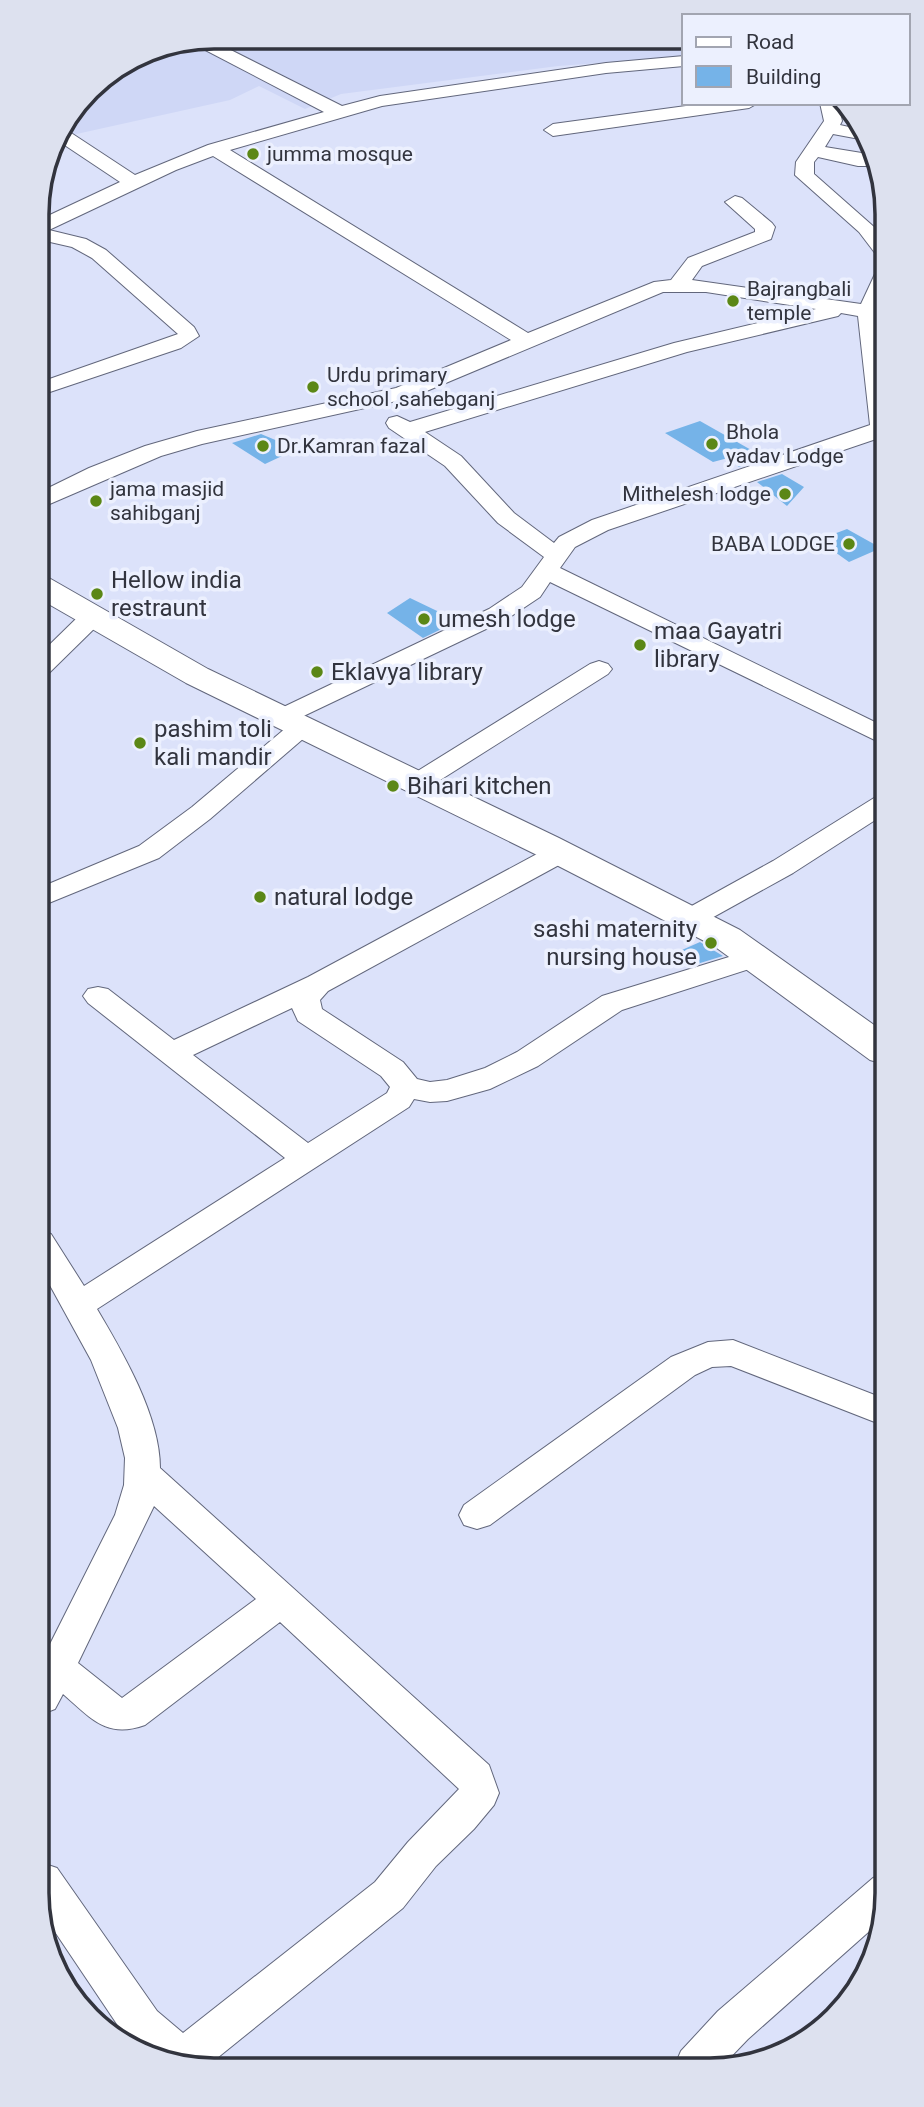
<svg xmlns="http://www.w3.org/2000/svg" width="924" height="2107" viewBox="0 0 924 2107" font-family="Roboto,sans-serif">
<style>
.built{fill:#cfd7f6}
.building{fill:#75b3e8}
.lines{fill:none;stroke-linecap:round;stroke-linejoin:round}
.minor-casing{stroke:#62677c;stroke-width:2}
.secondary-casing{stroke:#62677c;stroke-width:2}
.minor{fill:#fff;fill-rule:evenodd}
.secondary{fill:#fff;fill-rule:evenodd}
.poi-dot{fill:#5b8716;stroke:#ecf0fe;stroke-width:2.5}
.labels{text-anchor:middle;dominant-baseline:central;stroke-width:7;stroke-linejoin:round;paint-order:stroke}
.far-poi-label{font-size:21px;fill:#32343e;stroke:#ecf0fe;text-anchor:start}
.poi-label{font-size:24px;fill:#32343e;stroke:#ecf0fe;text-anchor:start}
.rim{fill:none;stroke:#32343e;stroke-width:3.5}
</style>
<rect width="100%" height="100%" fill="#dce2fa"/>
<path class="built" d="M214 37 684 40V57L558 66 341 94 305 109 259 86 230 100 54 139 97 81 147 50Z"/>
<path class="building" d="M700 421 753 451 747 453 759 460 739 467 728 458 713 462 665 433Z
M261 434 297 449 265 464 232 443Z
M782 474 804 487 787 506 757 482Z
M847 529 881 548 849 562 818 540Z
M410 598 458 621 423 638 387 613Z
M700 942 723 956 697 964 648 965Z"/>
<g class="lines">
<g class="minor-casing">
<path id="minor" d="M207 38 342 106 380 96 606 63 684 56V66L606 73 382 106 230 150 528 333 654 282 671 280 688 258 755 232V229L725 202 735 196 742 198 772 223 775 227 771 239 702 266 692 280 861 304 875 274 882 272V317H879L882 340V437L608 530 575 547 560 568 883 726V744L550 582 540 597 507 619 291 722 282 725 273 722 269 717 273 712 489 609 522 587 544 557 498 523 445 466 389 428 386 423 389 418 397 416 410 422 674 343 816 309 706 292H663L410 398 202 444 161 456 38 509V493L89 468 145 446 197 431 396 388 511 340 213 156 176 170 49 230 86 239 106 250 194 327 199 336 181 348 38 396V383L178 334 92 258 72 247 37 239V221L120 182 54 138 62 127 135 175 208 145 324 112 190 42ZM841 313 858 316 870 425 592 520 559 537 554 543 514 513 461 456 425 432 687 352 838 316Z
M708 103H758L749 108 553 136 544 130 553 124Z
M820 103H838L842 121 840 125 858 129 865 140 833 134 825 147 874 155 880 166H858L818 157 814 162V174L882 234V255L875 253 859 232 795 175 796 162 824 121Z
M92 610 101 612 104 617 101 622 48 674 39 676V655L83 612Z
M599 661 608 664 612 669 608 674 426 789 417 791 408 789 404 783 408 777 590 664Z
M302 719 311 722 315 727 311 732 210 819 159 858 39 907V888L139 846 192 807 293 722Z
M883 796V815L793 873 699 925 689 928 679 925 675 919 679 913 773 861 874 798Z
M560 845 570 847 574 853 570 859 328 991 320 1000 322 1009 403 1062 417 1079 430 1082 447 1080 485 1068 517 1052 602 996 755 949 765 952 769 958 765 964 622 1010 538 1066 490 1089 447 1101 430 1102 414 1099 409 1107 97 1309C123 1353 160 1416 160 1468L489 1765 499 1793 494 1805 474 1829 436 1866 403 1908 211 2063 212 2067H180L127 2039 43 1914 42 1863 57 1868 157 2011 183 2033 375 1882 408 1842 459 1789 280 1622 145 1725C106 1739 91 1718 63 1694L55 1709 42 1714V1660L115 1515 124 1485 125 1458 118 1428 91 1360 41 1269 40 1231 51 1234 84 1286 285 1158 88 1003 83 996 88 989 98 987 108 989 174 1040 308 977 550 847ZM292 1008 298 1021 381 1076 390 1087 387 1093 308 1143 193 1055ZM154 1506 256 1599 122 1698 78 1663Z
M733 1340 885 1399V1426L731 1366 712 1367 695 1375 490 1525 477 1529 464 1525 459 1515 464 1505 671 1357 708 1342Z
M887 1873V1905L883 1919 748 2039 724 2064 675 2065 681 2051 718 2011 873 1878Z"/>
</g>
<g class="secondary-casing">
<path id="secondary" d="M38 576 49 578 208 669 559 838 740 930 884 1032V1064L870 1060 714 946 535 854 186 683 38 598Z"/>
</g>
<use href="#minor" class="minor"/>
<use href="#secondary" class="secondary"/>
</g>
<g class="poi-dot">
<circle cx="253" cy="154" r="7"/>
<circle cx="733" cy="301" r="7"/>
<circle cx="313" cy="387" r="7"/>
<circle cx="712" cy="444" r="7"/>
<circle cx="263" cy="446" r="7"/>
<circle cx="785" cy="494" r="7"/>
<circle cx="96" cy="501" r="7"/>
<circle cx="849" cy="544" r="7"/>
<circle cx="97" cy="594" r="7"/>
<circle cx="424" cy="619" r="7"/>
<circle cx="640" cy="645" r="7"/>
<circle cx="317" cy="672" r="7"/>
<circle cx="140" cy="743" r="7"/>
<circle cx="393" cy="786" r="7"/>
<circle cx="260" cy="897" r="7"/>
<circle cx="711" cy="943" r="7"/>
</g>
<g class="labels">
<g class="far-poi-label">
<text x="267" y="154">jumma mosque</text>
<text x="747" y="289">Bajrangbali<tspan x="747" dy="24">temple</tspan></text>
<text x="327" y="375">Urdu primary<tspan x="327" dy="24">school ,sahebganj</tspan></text>
<text x="726" y="432">Bhola<tspan x="726" dy="24">yadav Lodge</tspan></text>
<text x="277" y="446">Dr.Kamran fazal</text>
<text x="110" y="489">jama masjid<tspan x="110" dy="24">sahibganj</tspan></text>
<text x="771" y="494" text-anchor="end">Mithelesh lodge</text>
<text x="835" y="544" text-anchor="end">BABA LODGE</text>
</g>
<g class="poi-label">
<text x="111" y="580">Hellow india<tspan x="111" dy="28">restraunt</tspan></text>
<text x="438" y="619">umesh lodge</text>
<text x="654" y="631">maa Gayatri<tspan x="654" dy="28">library</tspan></text>
<text x="331" y="672">Eklavya library</text>
<text x="154" y="729">pashim toli<tspan x="154" dy="28">kali mandir</tspan></text>
<text x="407" y="786">Bihari kitchen</text>
<text x="274" y="897">natural lodge</text>
<text x="697" y="929" text-anchor="end">sashi maternity<tspan x="697" dy="28">nursing house</tspan></text>
</g>
</g>
<path d="M0 0H924V2107H0ZM214 49H710A165 165 0 0 1 875 214V1893A165 165 0 0 1 710 2058H214A165 165 0 0 1 49 1893V214A165 165 0 0 1 214 49Z" fill="#dde1ef" fill-rule="evenodd"/>
<path class="rim" d="M214 49H710A165 165 0 0 1 875 214V1893A165 165 0 0 1 710 2058H214A165 165 0 0 1 49 1893V214A165 165 0 0 1 214 49Z"/>
<rect x="682" y="14" width="228" height="91" fill="#ecf0fe" stroke="#a2a5b1" stroke-width="2"/>
<rect x="696" y="37" width="35" height="10" fill="#ffffff" stroke="#a2a5b1" stroke-width="2"/>
<text x="746" y="49" font-size="21" fill="#32343e">Road</text>
<rect x="696" y="66" width="35" height="21" fill="#75b3e8" stroke="#a2a5b1" stroke-width="2"/>
<text x="746" y="84" font-size="21" fill="#32343e">Building</text>
</svg>
